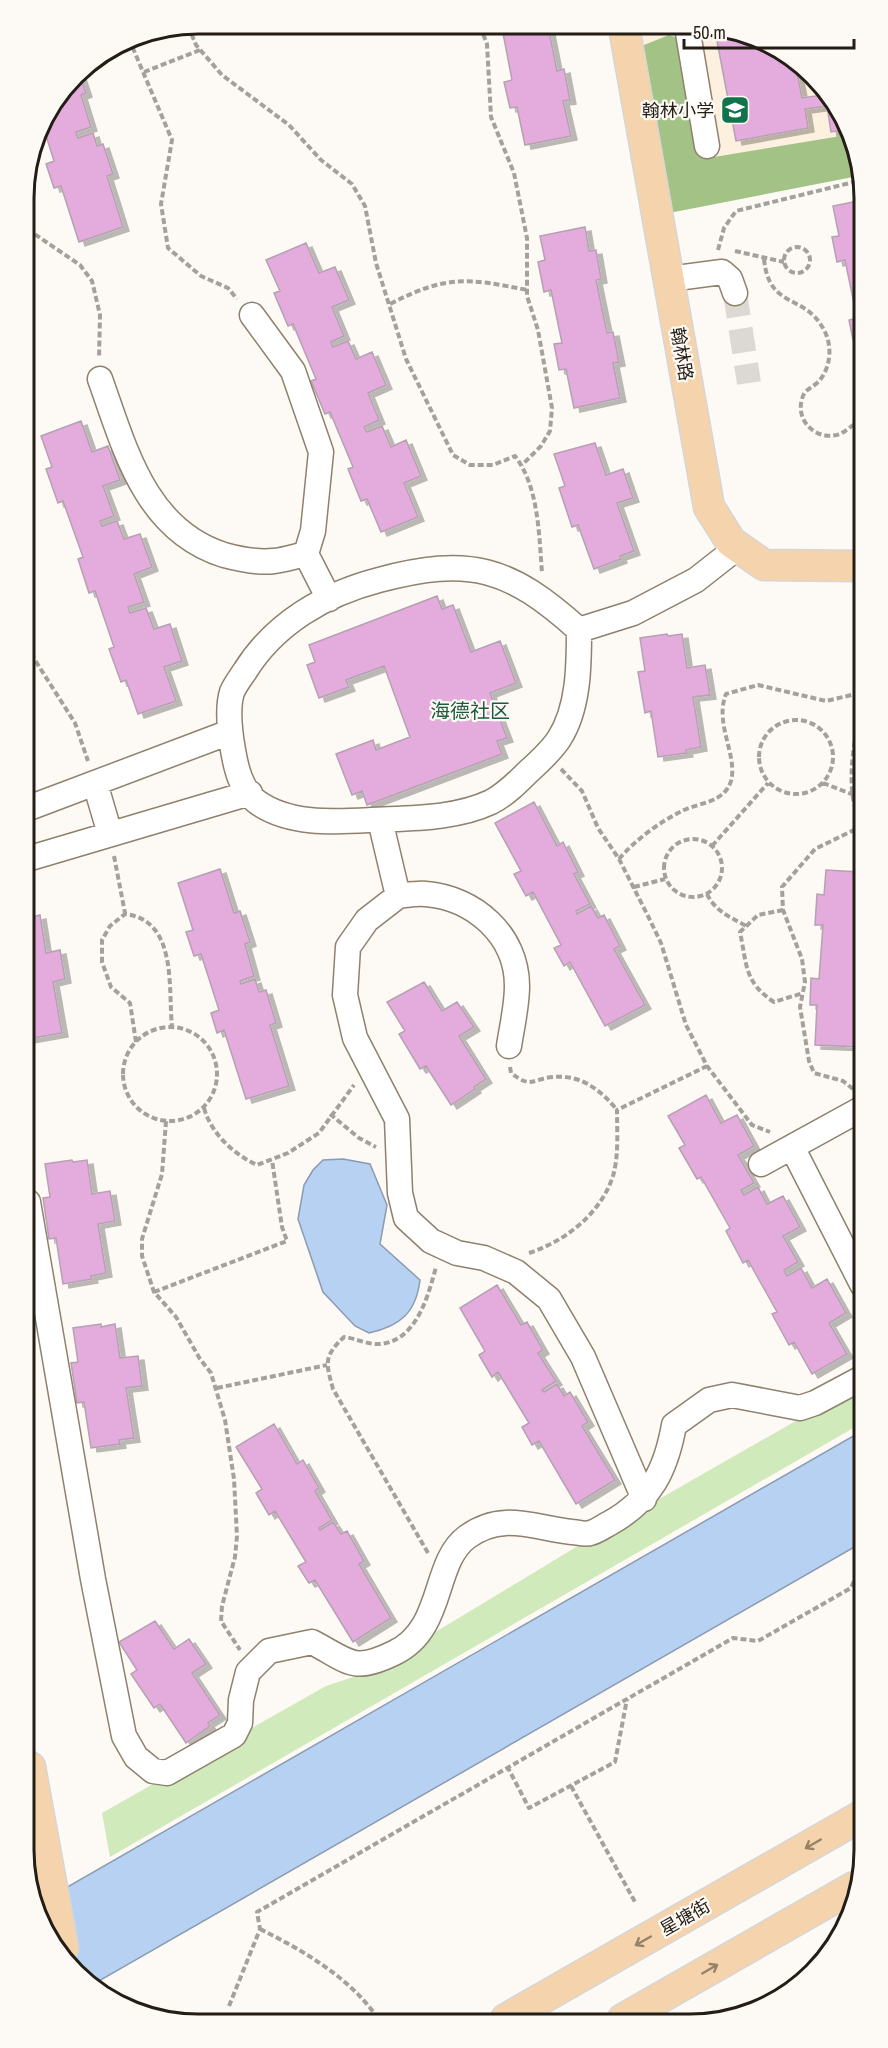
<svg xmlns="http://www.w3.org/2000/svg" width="888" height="2048" viewBox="0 0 888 2048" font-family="'Archivo Narrow','Noto Sans SC',sans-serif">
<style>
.built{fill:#fdf0df}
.green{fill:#d0eabc}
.forest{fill:#a2c385}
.water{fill:#b7d1f3;stroke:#8b9bb0;stroke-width:1.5}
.building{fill:#e4abdd;stroke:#b5a1b2;stroke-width:1.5;filter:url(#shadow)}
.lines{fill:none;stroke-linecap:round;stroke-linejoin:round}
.minor-tunnel{stroke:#dcd8d3;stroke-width:24;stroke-dasharray:24 12;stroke-linecap:butt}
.minor-casing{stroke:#8f816d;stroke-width:27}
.major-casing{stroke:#d7d6d5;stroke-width:33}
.path{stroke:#a5a09a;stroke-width:4;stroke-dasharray:6 3;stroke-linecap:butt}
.minor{stroke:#fff;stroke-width:24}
.major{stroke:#f5d4ad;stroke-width:30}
.oneway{stroke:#968269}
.labels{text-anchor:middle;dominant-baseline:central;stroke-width:4.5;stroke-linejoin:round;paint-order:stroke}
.poi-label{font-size:18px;fill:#231d15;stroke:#fdf9f5;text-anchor:end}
.street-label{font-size:18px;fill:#231d15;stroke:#fdf9f5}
.neighbourhood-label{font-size:20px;fill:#1d5b3d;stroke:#fdf9f5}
.rim{fill:none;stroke:#231d15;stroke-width:3}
</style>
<defs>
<filter id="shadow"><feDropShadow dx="6" dy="4" stdDeviation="0" flood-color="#0004"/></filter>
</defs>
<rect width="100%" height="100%" fill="#fdf9f5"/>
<path class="built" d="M624 27H723L805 67 858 153 655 198Z"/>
<path class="green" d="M862 1383V1423L110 1857 102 1813 326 1686 371 1671 591 1538Z"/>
<path class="forest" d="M669 35 678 38 702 159 847 135 858 153V176L664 214 639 47Z"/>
<path class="water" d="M343 1159 370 1164 387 1205 380 1244 420 1280C416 1313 400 1326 369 1333L355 1326 323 1292 298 1219 304 1185 313 1170 323 1160Z
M862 1431 863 1542 92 1985 83 1981 36 1905Z"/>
<path class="building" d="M494 26H548L557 71 564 69 570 100 563 101 571 136 525 145 517 107 510 108 504 82 512 80 502 28 494 29Z
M741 36 795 63 802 98 822 95 844 130 831 132 827 106 805 109 808 128 736 141 717 41Z
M79 72 86 93 81 95 91 127 76 132 78 138 93 133 97 146 103 144 113 174 107 176 123 227 79 242 61 186 54 188 46 164 54 161 42 123Z
M858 201 859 339 853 340 849 320 857 318 845 260 837 262 832 237 839 236 833 206Z
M585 227 589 251 596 250 601 279 596 280 607 333 613 332 619 362 613 363 620 398 574 408 566 369 559 370 554 344 562 343 551 290 544 292 538 262 545 260 540 236Z
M306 243 319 273 335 267 349 300 332 307 344 336 331 342 333 347 348 341 356 359 372 352 386 385 368 393 379 420 364 427 367 432 382 426 391 447 406 440 421 476 404 483 418 517 381 532 367 499 361 501 348 469 353 467 330 412 325 414 311 381 316 379 293 324 288 326 274 293 280 291 266 260Z
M81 421 92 452 108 446 120 480 103 486 114 516 100 521 102 526 117 521 124 539 140 534 152 567 134 574 144 602 128 607 130 613 146 608 154 629 170 624 182 661 164 667 176 701 138 714 126 680 121 682 109 649 114 647 95 591 89 593 78 559 83 557 63 501 58 503 46 469 52 467 41 436Z
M595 443 606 475 623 469 633 498 617 503 634 551 620 556 621 559 594 569 578 525 572 527 559 488 565 486 554 454Z
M437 596 442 609 453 605 471 652 500 641 516 683 490 693 507 738 497 741 502 754 367 805 362 791 352 795 336 754 373 740 376 750 410 737 384 666 346 680 349 687 319 698 307 665 315 662 309 645Z
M667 634 668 636 682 634 687 668 705 665 710 695 693 697 701 747 686 750 687 753 658 757 651 711 645 713 638 672 645 671 640 638Z
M534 802 557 846 563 842 578 872 574 874 590 904 576 911 577 914 591 906 598 918 604 915 620 946 614 949 645 1005 605 1026 570 962 564 966 554 948 561 945 533 892 526 896 514 874 521 871 495 823Z
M220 869 234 913 240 911 250 942 245 944 254 976 240 981 241 984 255 979 259 992 266 990 276 1023 270 1025 289 1086 246 1099 224 1030 217 1033 211 1013 219 1010 201 954 194 956 186 932 193 930 178 883Z
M826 870 860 872 861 1047 815 1045 817 1005H810L811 978 819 979 823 925H815L817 894 824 895Z
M40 915 46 953 60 950 65 979 53 982 62 1033 27 1039V918Z
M424 982 442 1011 457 1002 474 1027 459 1036 486 1079 474 1087 475 1089 451 1105 426 1066 420 1069 399 1034 405 1031 387 1002Z
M706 1095 721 1123 737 1115 754 1146 738 1155 754 1183 741 1190 744 1195 758 1187 767 1204 783 1196 800 1227 783 1236 798 1262 784 1270 787 1276 801 1268 812 1288 827 1279 846 1313 829 1323 847 1354 812 1374 794 1342 789 1345 772 1314 777 1312 748 1260 743 1263 726 1231 730 1228 701 1177 697 1179 679 1148 685 1145 668 1116Z
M72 1160 73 1162 87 1160 92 1194 110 1191 115 1221 98 1224 106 1273 91 1276 92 1279 63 1284 56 1238 49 1239 43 1198 50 1197 45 1164Z
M497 1285 521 1325 527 1322 543 1350 538 1353 556 1381 542 1390 544 1392 557 1384 564 1396 570 1392 588 1422 582 1426 615 1480 576 1504 539 1441 532 1445 522 1427 529 1423 498 1372 492 1377 479 1355 485 1351 460 1308Z
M101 1324V1327L115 1324 120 1358 138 1356 142 1386 126 1388 134 1438 119 1440 120 1444 91 1448 84 1402 77 1403 71 1363 78 1362 73 1328Z
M274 1424 297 1464 303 1460 319 1488 315 1491 332 1520 319 1528 320 1530 333 1522 341 1534 347 1531 364 1561 359 1564 391 1618 353 1642 315 1580 309 1583 298 1566 306 1562 275 1511 269 1515 256 1493 262 1489 236 1447Z
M155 1621 174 1649 189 1639 206 1664 192 1673 220 1715 208 1723 210 1726 186 1743 160 1704 154 1708 131 1674 137 1670 119 1642Z"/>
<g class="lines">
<path class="minor-tunnel" d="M735 293 749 383"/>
<g class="minor-casing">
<path id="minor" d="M687 27 707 146
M669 279 722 272 730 279 735 293
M252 315 293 371 321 452 313 531 306 554 329 599
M100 379C125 449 145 530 224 555 239 559 259 563 274 561 285 560 296 556 306 554
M579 630C579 665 579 708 559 739 551 751 539 762 529 771 518 782 505 795 491 802 455 819 410 818 371 820 334 822 289 825 257 802 241 790 236 768 233 750 230 733 227 708 232 692 235 685 241 677 245 671 275 623 325 594 379 580 470 556 509 567 579 630L633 613 696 580 738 547
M95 783 110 834
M26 809 230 732
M380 820 398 896C407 895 417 893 426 894 474 898 517 935 517 986 517 1006 512 1026 509 1046
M27 859 250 793
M398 896 367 920 348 947 345 995 355 1038 397 1119 400 1193 406 1218 431 1241 457 1253 484 1258 516 1272 549 1299 583 1357 644 1499
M792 1147 862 1284
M761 1164 861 1109
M28 1202 93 1579 124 1736 136 1757 153 1771 167 1773 234 1735 240 1723 241 1700 248 1672 269 1651 312 1642C350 1662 353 1673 394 1653 445 1629 432 1563 467 1537 502 1511 534 1528 572 1532 577 1532 585 1535 590 1533 596 1532 604 1526 610 1523 651 1500 666 1470 674 1425L709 1400 732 1395 800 1408 815 1403 862 1378"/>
</g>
<g class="major-casing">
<path id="major" d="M624 27 709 507 731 542 764 565 859 566
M30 1767 63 1948
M506 2019 863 1815
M623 2019 854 1887"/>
</g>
<path class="path" d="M188 26 196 45 222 75 289 125 321 160 352 184 365 206 376 263 406 359 453 455 470 465H493L515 456C539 487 539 536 542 573
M480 26 487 44 491 117 514 173 527 238V296L538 330 552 408 550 431 541 446 522 465
M129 39 172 140 161 204 168 248 201 276 228 288 237 299
M144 72 200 50
M24 203 32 186 28 172
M25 220 30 231 80 265 92 281 100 315 99 358
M784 260a13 13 0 1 1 26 0a13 13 0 1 1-26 0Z
M718 250 724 228 736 211 858 181
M735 251 784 262
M764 259C769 311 806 292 825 332 833 348 830 371 817 383 810 389 804 390 802 399 795 422 818 442 840 434 846 431 853 425 859 421
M390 304C446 275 467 278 527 290
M26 646 75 723 88 761
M860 715C853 746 845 791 860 820
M759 757a37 37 0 1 1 74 0a37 37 0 1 1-74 0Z
M561 769 582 791 598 828 619 859 648 916 661 943 686 1025 707 1066 752 1125 770 1132
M823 783 854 795
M664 868a29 29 0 1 1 58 0a29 29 0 1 1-58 0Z
M712 846 768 783
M114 856 125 913
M619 859C634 841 661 821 682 811 700 802 724 803 731 781 738 756 714 723 726 694L758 685 826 701 860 693
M634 887 665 879
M707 894C715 911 730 917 746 926
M783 910 758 915 740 932C747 965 744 982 774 1002L803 993
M123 1074a47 47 0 1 1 94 0a47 47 0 1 1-94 0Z
M136 1042 130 1003 111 987 102 962V940L110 926 125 914C178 920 168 989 172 1027
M510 1067 511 1073C532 1089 531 1079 553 1077 580 1074 601 1090 617 1110
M853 1089 843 1081 814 1073 809 1061 800 1007 805 982 802 959 783 910 782 887 815 849 860 827
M204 1108C211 1133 233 1154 257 1165L288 1153 319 1133 354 1085
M330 1114 359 1138 376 1147
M166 1121 162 1174 142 1239V1256L154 1292 176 1317 200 1359 211 1373 225 1420 234 1479 237 1536 235 1557 222 1606 221 1621 240 1650
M529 1253C566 1241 601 1213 613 1176 619 1155 617 1131 617 1110L707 1066
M154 1292 287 1241 282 1227 272 1160
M217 1388 327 1365
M428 1553 333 1389C326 1363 323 1357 344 1337 355 1338 368 1345 380 1344 416 1341 428 1297 436 1267
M507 1766 529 1808 615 1762 627 1699
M571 1786 635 1902
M260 1929C304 1951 351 1978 379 2020
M229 2006 260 1929 257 1912 733 1638 758 1641 851 1588 863 1560"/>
<use href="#minor" class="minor"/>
<use href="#major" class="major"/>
</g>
<defs><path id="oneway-shaft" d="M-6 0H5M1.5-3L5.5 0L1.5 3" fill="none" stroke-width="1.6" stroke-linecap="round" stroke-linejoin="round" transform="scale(1.5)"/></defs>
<g class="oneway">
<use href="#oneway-shaft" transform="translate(813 1844) rotate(150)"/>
<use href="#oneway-shaft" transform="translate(643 1941) rotate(150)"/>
<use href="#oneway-shaft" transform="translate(710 1969) rotate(-30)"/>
</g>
<defs>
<g id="school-square" transform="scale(1.5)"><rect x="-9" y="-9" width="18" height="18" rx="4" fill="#10734a" stroke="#fdf9f5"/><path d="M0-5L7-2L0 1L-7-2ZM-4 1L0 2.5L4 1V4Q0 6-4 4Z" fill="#fff"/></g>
</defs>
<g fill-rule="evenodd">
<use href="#school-square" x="735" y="110"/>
</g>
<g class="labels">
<g class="poi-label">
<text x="714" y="110">翰林小学</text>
</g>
<g class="street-label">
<text transform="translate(682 354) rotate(80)">翰林路</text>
<text transform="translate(685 1917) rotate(-30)">星塘街</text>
</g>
<g class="neighbourhood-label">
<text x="470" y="710">海德社区</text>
</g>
</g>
<path d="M0 0H888V2048H0ZM198 34H690A164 164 0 0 1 854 198V1850A164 164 0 0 1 690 2014H198A164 164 0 0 1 34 1850V198A164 164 0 0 1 198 34Z" fill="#fdf9f5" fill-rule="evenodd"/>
<path class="rim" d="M198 34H690A164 164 0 0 1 854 198V1850A164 164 0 0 1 690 2014H198A164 164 0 0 1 34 1850V198A164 164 0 0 1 198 34Z"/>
<path d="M684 39v9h170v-9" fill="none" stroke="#231d15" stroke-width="3"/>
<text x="693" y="39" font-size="18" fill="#231d15" stroke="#fdf9f5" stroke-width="4.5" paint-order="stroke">50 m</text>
</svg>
